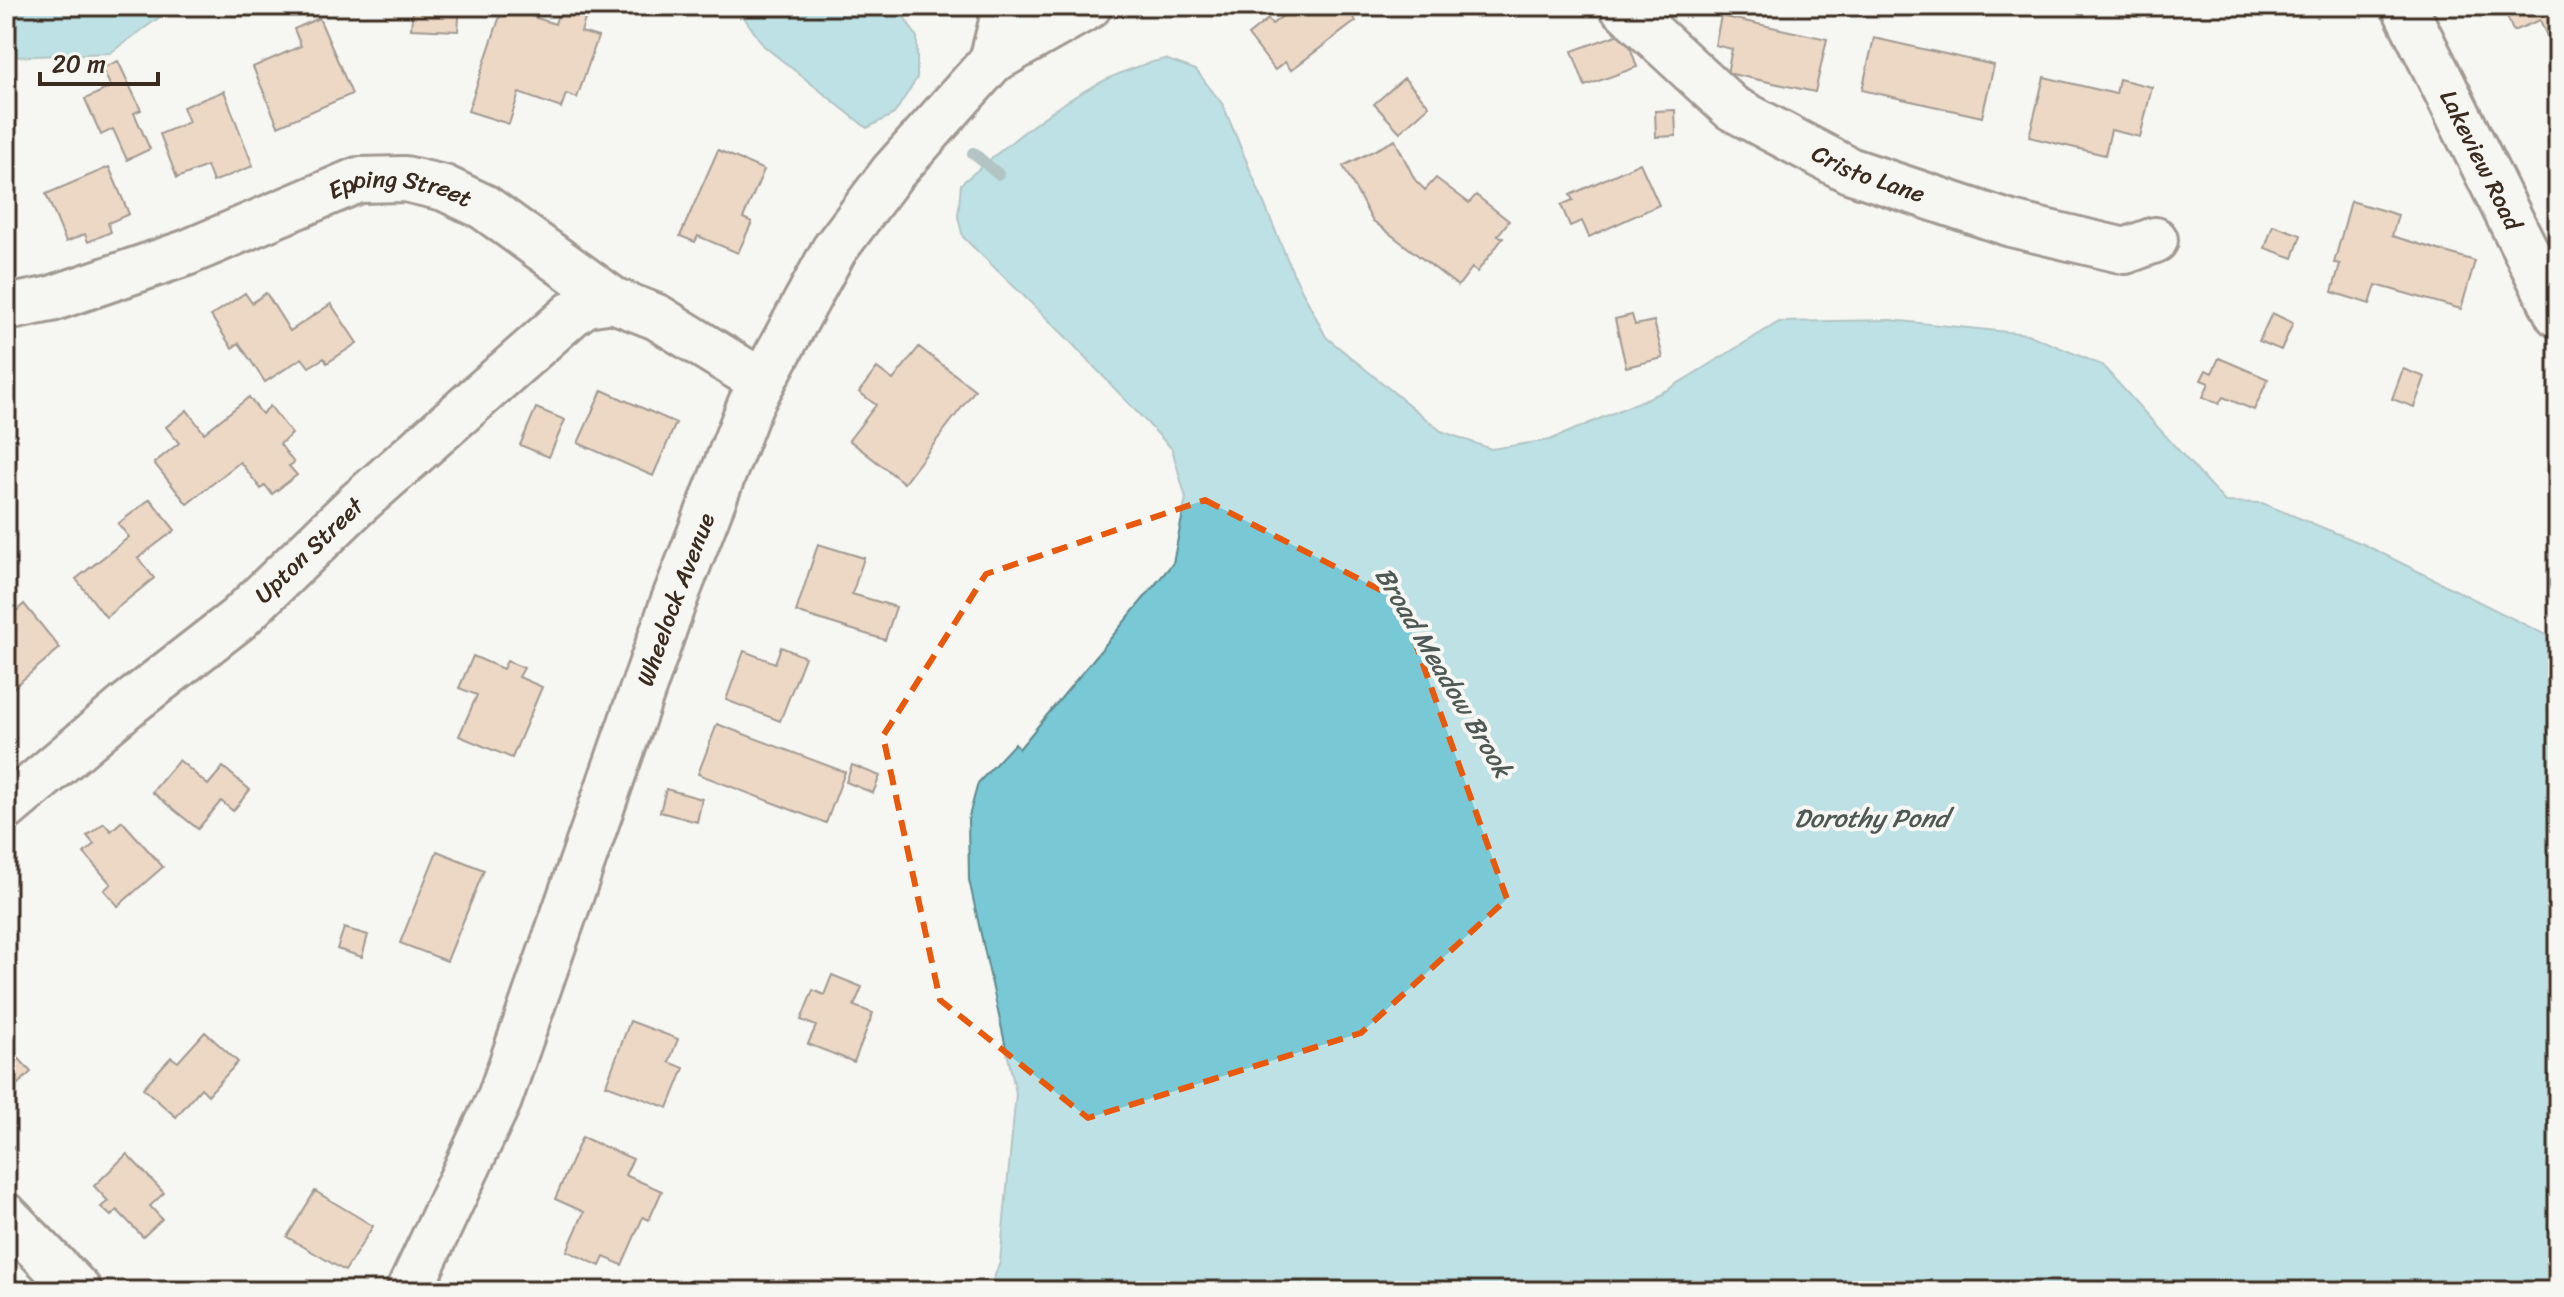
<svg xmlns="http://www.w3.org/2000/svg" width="2564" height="1297" viewBox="0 0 2564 1297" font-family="Sriracha,sans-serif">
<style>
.water{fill:#79c8d6;stroke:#60898c;stroke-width:2}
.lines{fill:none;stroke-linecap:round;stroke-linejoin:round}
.stream{stroke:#60898c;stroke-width:12}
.building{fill:#dfb48f;stroke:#3b2a1e;stroke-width:2}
.minor-casing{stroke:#3b2a1e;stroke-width:50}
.minor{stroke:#f6f6f2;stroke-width:44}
.marked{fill:none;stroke:#e8590c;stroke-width:6;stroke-dasharray:16 10;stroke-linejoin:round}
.labels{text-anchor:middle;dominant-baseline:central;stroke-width:8;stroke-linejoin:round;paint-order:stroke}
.street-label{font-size:24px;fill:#3b2a1e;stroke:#f6f6f2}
.water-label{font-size:26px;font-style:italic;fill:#4e5955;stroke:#f6f6f2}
</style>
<rect width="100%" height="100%" fill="#f6f6f2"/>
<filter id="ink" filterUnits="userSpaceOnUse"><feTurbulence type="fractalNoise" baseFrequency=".0125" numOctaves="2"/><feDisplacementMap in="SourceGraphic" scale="16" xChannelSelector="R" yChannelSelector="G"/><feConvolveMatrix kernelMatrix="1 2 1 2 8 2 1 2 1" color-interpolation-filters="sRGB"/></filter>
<g filter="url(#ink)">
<path class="water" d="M6 6H175L110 53 11 57 6 52Z
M736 6H897L917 37V78L894 114 867 128 764 46Z
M1165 59 1196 70 1223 105 1293 273 1326 337 1441 431 1491 449 1550 440 1667 390 1779 322 1890 320 2027 334 2102 365 2225 502 2262 503 2363 544 2558 641V1291H989L1000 1262 1016 1093 969 880 968 820 978 783 1015 743 1019 749 1173 563 1186 498 1172 449 1066 337 963 237 958 217 961 184C1023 132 1084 77 1165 59Z"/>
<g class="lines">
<path class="stream" d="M973 153 998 174"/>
</g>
<path class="building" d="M413 6H460L458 31 411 29Z
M1296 6H1345L1356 21 1291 70 1285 62 1275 70 1248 35 1268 19 1272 24Z
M2503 6H2558V61L2540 20 2513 31Z
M503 7 555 24 560 7 586 16 581 32 598 37 577 98 566 94 561 108 519 93 509 124 468 111Z
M1721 16 1827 39 1815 92 1727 73 1732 49 1715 45Z
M319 18 352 94 278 126 253 67 301 46 294 29Z
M1625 32 1637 67 1585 86 1572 51Z
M1874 38 1994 65 1982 117 1862 90Z
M118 61 141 110 134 113 150 149 127 160 113 129 101 135 85 99 111 87 102 68Z
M2044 77 2116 94 2119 79 2152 87 2140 137 2111 130 2105 155 2029 137Z
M1404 78 1429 106 1400 132 1374 104Z
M224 91 253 166 213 182 207 166 177 178 160 134 189 122 183 107Z
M1675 110 1676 136 1656 137 1655 111Z
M1395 140 1415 180 1425 190 1436 178 1469 203 1476 195 1509 221 1498 235 1503 238 1477 272 1472 268 1458 286 1372 220 1343 166Z
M718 150 764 170 743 218 752 222 738 253 698 236 695 242 680 236Z
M1640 163 1659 205 1589 237 1582 221 1570 226 1561 205 1573 200 1570 195Z
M109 167 129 214 108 223 111 232 88 242 85 234 66 242 46 194Z
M2351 201 2398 215 2392 236 2475 261 2461 309 2376 285 2370 304 2332 292 2340 264 2334 263Z
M2273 225 2301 235 2293 258 2265 248Z
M245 293 252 303 266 293 290 331 331 304 357 343 327 363 324 358 309 367 302 358 265 382 239 343 232 348 211 316Z
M2272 313 2293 323 2281 350 2259 341Z
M1632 315 1635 325 1654 321 1663 358 1626 367 1615 319Z
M919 347 975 390 904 483 849 440 876 405 859 392 877 368 893 380Z
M2219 358 2268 379 2254 410 2223 397 2219 404 2203 397 2209 383 2201 380 2206 370 2212 373Z
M2403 369 2425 377 2414 407 2392 399Z
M602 390 676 423 653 476 578 443Z
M249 397 262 414 270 406 292 434 280 444 294 463 289 466 297 475 272 494 265 485 261 489 240 462 187 504 154 463 179 443 166 427 187 410 204 433Z
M536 408 565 420 549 457 520 445Z
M150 499 175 530 138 558 154 578 106 617 76 579 129 537 118 524Z
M818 544 864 558 852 594 896 607 885 640 796 612Z
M24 604 60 648 13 688 6 679V620Z
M781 647 805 657 780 721 726 700 744 651 775 663Z
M473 656 503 669 507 661 524 668 519 677 542 687 512 758 459 736 477 695 459 688Z
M717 724 845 772 826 823 698 774Z
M179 760 208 785 223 767 250 790 233 811 221 801 198 829 152 792Z
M852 765 880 776 873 793 846 782Z
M666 789 702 799 697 822 660 812Z
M122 821 163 867 118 906 104 890 111 884 84 853 94 844 87 836 104 823 111 831Z
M437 851 484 870 447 961 400 943Z
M344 928 368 935 362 957 337 949Z
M832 975 862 987 854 1006 873 1013 854 1062 808 1044 816 1026 801 1020 813 990 824 995Z
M630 1021 678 1039 669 1062 684 1068 668 1108 606 1085Z
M205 1032 238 1062 208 1095 201 1088 176 1117 143 1088 171 1057 178 1062Z
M6 1044 31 1072 6 1095Z
M582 1137 633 1159 625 1175 662 1191 649 1220 643 1217 622 1265 604 1257 600 1266 567 1251 584 1212 555 1199Z
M127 1154 164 1193 150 1206 162 1219 143 1237 117 1210 111 1216 101 1207 108 1201 94 1186Z
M315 1191 373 1226 345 1271 287 1237Z"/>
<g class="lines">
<g class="minor-casing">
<g id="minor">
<path id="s1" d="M1622 6 1732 108 1849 170 2011 224 2125 251 2155 240"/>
<path id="s2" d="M2404 6 2558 315"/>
<path d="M992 61 1006 6"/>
<path id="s3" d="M6 308 51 299 186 253 358 180 405 179 444 188 484 207 613 300 657 317 762 382"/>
<path id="s4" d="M6 808 129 704 238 619 356 505 572 314 586 304 613 300"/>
<path d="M6 1216 79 1291"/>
<path id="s5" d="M409 1291 499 1100 673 603 750 405 834 250 892 173 992 61 1089 6"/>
</g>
</g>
<use href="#minor" class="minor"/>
</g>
</g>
<path d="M0 0H2564V1297H0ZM1205 500 1400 600 1507 899 1361 1033 1088 1118 940 1000 883 736 986 574Z" fill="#f6f6f2" fill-opacity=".55" fill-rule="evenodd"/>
<path class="marked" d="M1205 500 1400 600 1507 899 1361 1033 1088 1118 940 1000 883 736 986 574Z"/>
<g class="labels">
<g class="street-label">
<text stroke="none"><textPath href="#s2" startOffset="172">Lakeview Road</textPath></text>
<text stroke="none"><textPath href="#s1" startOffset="302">Cristo Lane</textPath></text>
<text stroke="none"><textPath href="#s3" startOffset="418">Epping Street</textPath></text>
<text stroke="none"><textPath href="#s4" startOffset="398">Upton Street</textPath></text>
<text stroke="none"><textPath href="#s5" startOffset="742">Wheelock Avenue</textPath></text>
</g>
<g class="water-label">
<text transform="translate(1444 672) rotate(59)">Broad Meadow Brook</text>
<text x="1871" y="818">Dorothy Pond</text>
</g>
</g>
<rect width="2564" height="1297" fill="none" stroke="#f6f6f2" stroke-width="32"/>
<rect x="16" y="16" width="2532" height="1265" fill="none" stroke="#3b2a1e" stroke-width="3" filter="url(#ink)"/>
<path d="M40 72v12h118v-12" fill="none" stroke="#3b2a1e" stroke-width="4"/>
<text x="52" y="72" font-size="24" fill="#3b2a1e" stroke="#f6f6f2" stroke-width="6" paint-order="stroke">20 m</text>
</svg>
